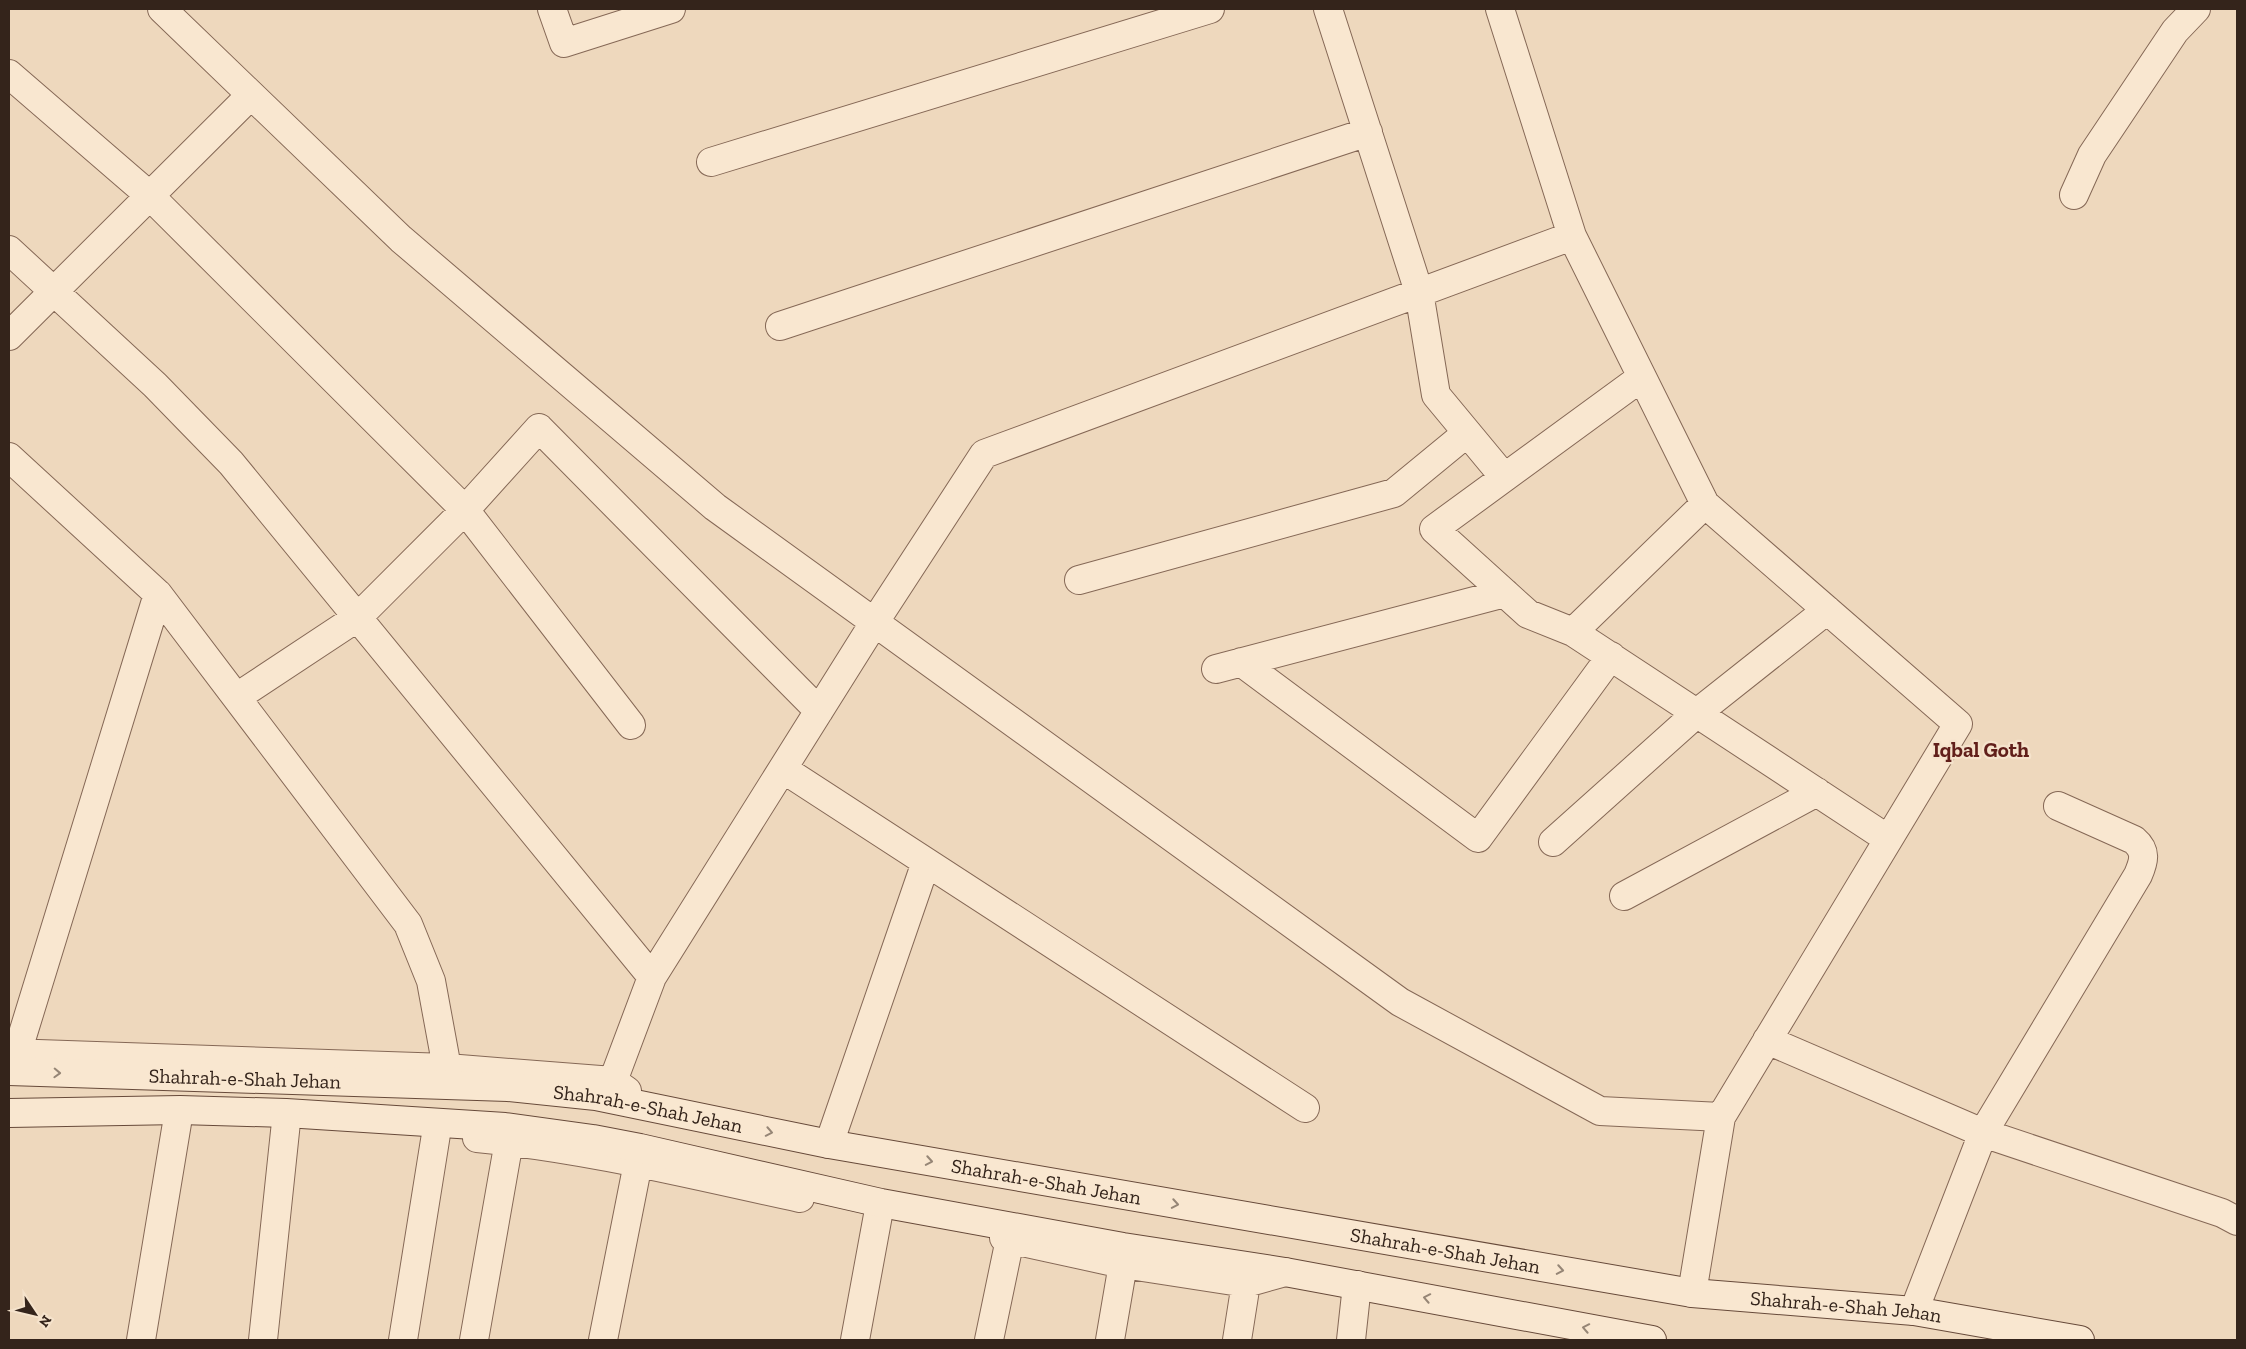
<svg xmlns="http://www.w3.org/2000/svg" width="2246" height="1349" font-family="'Zilla Slab',serif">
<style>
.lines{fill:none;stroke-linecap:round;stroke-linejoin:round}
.street-casing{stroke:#856856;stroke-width:30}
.secondary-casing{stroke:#674a3a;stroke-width:30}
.street{stroke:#f9e7d0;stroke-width:28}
.secondary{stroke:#f9e7d0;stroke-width:28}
.oneway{stroke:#968676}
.labels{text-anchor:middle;stroke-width:4.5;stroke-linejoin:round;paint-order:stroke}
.street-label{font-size:20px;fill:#34241b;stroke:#f5e3cc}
.neighbourhood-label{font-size:21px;font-weight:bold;fill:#611f1a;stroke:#f5e3cc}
</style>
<rect width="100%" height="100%" fill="#eed8bd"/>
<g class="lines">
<defs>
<path id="street" d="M 162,9 L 401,239 L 715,507 L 1400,1002 L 1600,1111 L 1721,1117
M 552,9 L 564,43 L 671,9
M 1328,9 L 1419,292 L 1436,395 L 1504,477
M 1500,9 L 1572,236 L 1705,504 L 1958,724 L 1721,1117 L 1692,1293
M 9,74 L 149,195 L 465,510 L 631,725
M 711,162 L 1210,9
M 2074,195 L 2092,155 L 2175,31 L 2196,9
M 9,250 L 155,385 L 231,463 L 652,977
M 780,326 L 1368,132
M 9,336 L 251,95
M 1642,377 L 1434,529 L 1528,614 L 1573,632 L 1888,839
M 9,457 L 158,594 L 408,924 L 431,981 L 447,1068
M 1079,580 L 1394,493 L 1467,433
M 1573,632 L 1705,504
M 1241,662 L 1478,838 L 1611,656
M 1216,669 L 1505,593
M 237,697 L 358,617 L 465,510 L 539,428 L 819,711
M 783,769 L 1305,1108
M 1553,842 L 1697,713 L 1827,610
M 1624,896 L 1817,792
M 1767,1040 L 1983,1133 L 2222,1213 L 2237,1221
M 9,1053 L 447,1068 L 613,1081 L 627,1091
M 17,1053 L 158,594
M 613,1081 L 652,977 L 874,623 L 984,454 L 1572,236
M 477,1138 C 586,1148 693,1175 800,1198
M 829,1144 L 926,862
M 1004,1238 L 1123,1264 L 1246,1283 L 1285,1272
M 1914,1311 L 1983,1133 L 2138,875 C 2144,861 2147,851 2134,840 L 2058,806
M 141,1340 L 177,1123
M 263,1340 L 286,1122
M 403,1340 L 436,1134
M 474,1340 L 509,1141
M 603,1340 L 638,1163
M 855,1340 L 878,1215
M 989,1340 L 1010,1239
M 1110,1340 L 1123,1264
M 1237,1340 L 1246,1283
M 1351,1340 L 1357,1285"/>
<g id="secondary">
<path id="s1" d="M 9,1071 L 508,1087 L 596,1096 L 829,1144 L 1692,1293 L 1914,1311 L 2080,1340"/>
<path d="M 9,1113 L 180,1110 L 286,1113 L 505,1127 L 593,1139 L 640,1148 L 881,1203 L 1123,1247 L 1285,1272 L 1652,1340"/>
</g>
</defs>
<use href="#street" class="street-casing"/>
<use href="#secondary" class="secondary-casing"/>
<use href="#street" class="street"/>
<use href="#secondary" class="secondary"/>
</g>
<defs><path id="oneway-chevron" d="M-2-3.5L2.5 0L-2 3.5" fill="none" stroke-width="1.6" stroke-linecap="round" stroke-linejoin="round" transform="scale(1.25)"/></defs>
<g class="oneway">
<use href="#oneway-chevron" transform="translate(57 1073) rotate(2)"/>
<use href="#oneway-chevron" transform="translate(769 1132) rotate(11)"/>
<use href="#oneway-chevron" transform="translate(929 1161) rotate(10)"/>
<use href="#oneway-chevron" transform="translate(1175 1204) rotate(10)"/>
<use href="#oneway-chevron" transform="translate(1560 1270) rotate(10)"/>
<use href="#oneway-chevron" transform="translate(1427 1298) rotate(-169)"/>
<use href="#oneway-chevron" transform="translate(1586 1328) rotate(-169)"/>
</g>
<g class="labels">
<g class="street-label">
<text dy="7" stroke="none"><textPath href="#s1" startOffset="236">Shahrah-e-Shah Jehan</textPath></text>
<text dy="7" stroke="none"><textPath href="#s1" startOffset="641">Shahrah-e-Shah Jehan</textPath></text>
<text dy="7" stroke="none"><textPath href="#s1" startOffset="1046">Shahrah-e-Shah Jehan</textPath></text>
<text dy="7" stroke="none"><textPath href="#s1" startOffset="1451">Shahrah-e-Shah Jehan</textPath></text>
<text dy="7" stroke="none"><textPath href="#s1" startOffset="1856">Shahrah-e-Shah Jehan</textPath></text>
</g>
<g class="neighbourhood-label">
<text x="1981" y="757">Iqbal Goth</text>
</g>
</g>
<rect width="2246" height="1349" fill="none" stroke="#34241b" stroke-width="20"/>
<g transform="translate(35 1314) rotate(125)" stroke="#f5e3cc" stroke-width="4" paint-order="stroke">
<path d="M0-4L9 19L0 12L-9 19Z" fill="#34241b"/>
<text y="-8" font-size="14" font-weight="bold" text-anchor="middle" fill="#34241b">N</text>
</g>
</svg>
